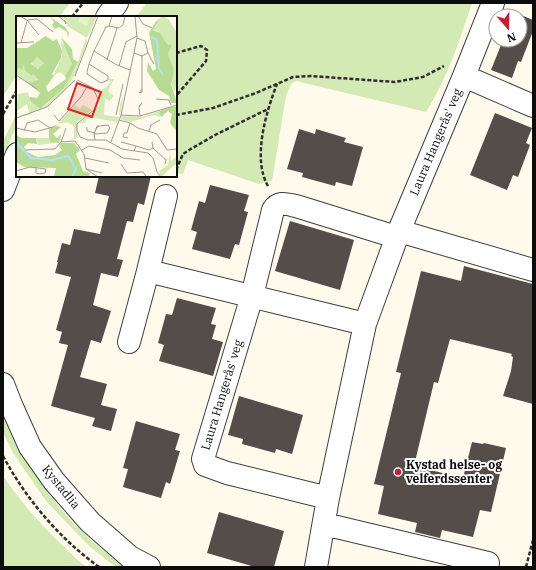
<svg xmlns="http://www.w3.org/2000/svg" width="536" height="570" font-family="'IBM Plex Serif',serif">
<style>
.green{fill:#d4eab5}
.building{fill:#554d49}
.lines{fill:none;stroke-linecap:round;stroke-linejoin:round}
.minor-casing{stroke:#3f3f3f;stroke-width:24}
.path{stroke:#2e2e2e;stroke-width:2.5;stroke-dasharray:4 2;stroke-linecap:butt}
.minor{stroke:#fff;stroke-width:22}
.poi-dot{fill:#bf2233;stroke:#fff;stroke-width:1.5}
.labels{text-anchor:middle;stroke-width:4;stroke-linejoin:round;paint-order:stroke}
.street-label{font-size:12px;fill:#0c0c0c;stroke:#fff}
.poi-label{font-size:12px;font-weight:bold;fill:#0c0c0c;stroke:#fff;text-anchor:start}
.inset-river{fill:none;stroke:#b0e1f7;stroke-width:2}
.inset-road{fill:none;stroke:#9e9b92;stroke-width:1}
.view{fill:#d62828;fill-opacity:0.15;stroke:#d62828;stroke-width:2}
.inset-edge{fill:none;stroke:#0c0c0c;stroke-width:2}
</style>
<rect width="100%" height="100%" fill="#fffaec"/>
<path class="green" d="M 3,3 L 70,3 L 59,17 L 17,17 L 17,75 L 3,96 Z
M 147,3 L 472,3 C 459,42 448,77 426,112 L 296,81 L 291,84 L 286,96 L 272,181 L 259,184 L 188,160 L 183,174 L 176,173 L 176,17 L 136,17 Z
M 17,113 L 17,125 L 3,156 L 3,141 Z
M 3,416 C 30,476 71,532 127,567 L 116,567 L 109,562 L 88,545 L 46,501 L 13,453 L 3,432 Z
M 3,476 C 27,511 54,539 86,567 L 3,567 Z"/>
<path class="building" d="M 514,12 L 533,20 L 533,31 L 521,62 L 518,61 L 512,78 L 491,70 L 503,40 L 520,40 L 520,16 L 512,16 Z
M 495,113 L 532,128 L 526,143 L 530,145 L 518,177 L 513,175 L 507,190 L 470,175 Z
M 299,129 L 315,134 L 316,129 L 346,138 L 344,142 L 363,147 L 352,186 L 336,182 L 335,186 L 302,177 L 303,173 L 287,169 Z
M 99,176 L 151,176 L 144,205 L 138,203 L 133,222 L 127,221 L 117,259 L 123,260 L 118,277 L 101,273 L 93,305 L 111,311 L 101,343 L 91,340 L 80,377 L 107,384 L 101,405 L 117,409 L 111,431 L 92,426 L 95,418 L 51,406 L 68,345 L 59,343 L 62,332 L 56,330 L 71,277 L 55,273 L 58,262 L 57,262 L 62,243 L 70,245 L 74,229 L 100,234 L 109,196 L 95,193 Z
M 210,185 L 249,195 L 244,211 L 248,212 L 239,245 L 235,244 L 230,259 L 192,249 L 197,232 L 191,230 L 199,201 L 205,203 Z
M 290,221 L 354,240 L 340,290 L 275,271 Z
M 464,266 L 533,284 L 533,404 L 503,396 L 511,371 L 513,357 L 511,356 L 512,354 L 450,339 L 438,383 L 434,382 L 414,466 L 463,478 L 472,442 L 483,444 L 484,443 L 506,448 L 491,512 L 480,510 L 473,537 L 442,530 L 440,538 L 415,532 L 417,523 L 378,514 L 384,486 L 374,484 L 401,373 L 396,372 L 421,271 L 461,281 Z
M 177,298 L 216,308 L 211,324 L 216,325 L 212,339 L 223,342 L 213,376 L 159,361 L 164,345 L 158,343 L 166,314 L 172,315 Z
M 239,396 L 303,415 L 292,454 L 276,449 L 275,453 L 242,444 L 243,439 L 228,435 Z
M 136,421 L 180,434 L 175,450 L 180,451 L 174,471 L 170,484 L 166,482 L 161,498 L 123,487 L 128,469 L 123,468 Z
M 219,512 L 284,531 L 274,567 L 255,567 L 207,553 Z"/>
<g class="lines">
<defs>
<path id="minor" d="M 107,17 L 117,3
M 464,76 L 533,106
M 3,190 L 17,154
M 399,231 L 533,270
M 148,271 L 365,324
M 129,342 L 148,271 L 166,196
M 3,384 L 12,407 L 30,447 L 54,481 L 90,522 L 130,557 L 149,567
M 328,498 L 227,473 L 205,465 L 203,459 L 252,296 L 273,210 C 279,201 286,204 296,206 L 396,237
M 324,524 L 488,563
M 316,567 L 328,498 L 365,324 L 399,231 L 464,76 L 493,3"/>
</defs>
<use href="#minor" class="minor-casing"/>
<path class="path" d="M 72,17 L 83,3
M 176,53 L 201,46 L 207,50 L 206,61 L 176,96
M 3,114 L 17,90
M 176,115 L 213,108 L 256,93 L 293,77 L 311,76 L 395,82 L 423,77 L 444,66
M 176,170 L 183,154 L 189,150 L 217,134 L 268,109
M 268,186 C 252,159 266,112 277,84
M 3,456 C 26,499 59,538 99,567
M 526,567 L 533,540"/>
<use href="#minor" class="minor"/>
</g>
<circle class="poi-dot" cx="398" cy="472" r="4"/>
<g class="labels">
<g class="street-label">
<text transform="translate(436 142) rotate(-67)" y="4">Laura Hangerås' veg</text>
<text transform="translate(222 395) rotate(-73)" y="4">Laura Hangerås' veg</text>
<text transform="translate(61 487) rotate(51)" y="4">Kystadlia</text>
</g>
<g class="poi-label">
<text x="406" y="469">Kystad helse- og<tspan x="406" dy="14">velferdssenter</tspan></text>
</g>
</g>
<g transform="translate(16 16)">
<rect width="161" height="161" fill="#fffaec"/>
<path d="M 44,0 L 81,0 L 71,22 L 51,10 L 51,5 ZM 147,0 L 153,4 L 161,17 L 161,68 L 158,76 L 154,65 L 158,55 L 152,38 L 156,29 L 151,28 L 142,15 L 137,14 L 142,6 L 140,5 ZM 70,22 L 71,26 L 59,59 L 48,76 L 29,92 L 22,95 L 18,95 L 14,99 L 0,101 L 13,97 L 11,88 L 0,96 L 2,78 L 12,76 L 14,86 L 17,86 L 24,94 L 48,72 L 62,46 ZM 45,25 L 52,34 L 56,48 L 49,60 L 44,56 L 37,60 L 46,40 ZM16.5 47a5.5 5.5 0 1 1 11 0a5.5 5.5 0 1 1-11 0ZM 8,47 L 11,56 L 16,60 L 17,58 L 22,65 L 12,67 L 0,58 L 1,52 ZM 93,63 L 98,63 L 92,75 L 98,80 L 93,85 L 89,82 L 88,99 L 103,101 L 104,88 L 107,80 L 105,95 L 101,106 L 79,102 L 71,103 L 69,107 L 63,108 L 82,91 L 84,82 L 81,74 L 84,75 L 90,71 L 94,67 ZM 59,89 L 64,93 L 67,89 L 76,94 L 61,106 L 62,122 L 49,125 L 58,122 L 58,110 L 51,106 L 41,108 ZM 144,95 L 144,101 L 138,99 L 114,106 L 104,103 L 106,100 L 126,101 ZM 20,122 L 33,122 L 39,127 L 22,129 ZM 154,136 L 155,145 L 161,140 L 161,147 L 145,161 L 143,155 L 152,149 Z" fill="#d4eab5"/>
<path d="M 34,1 L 49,11 L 53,17 L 52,22 L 51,16 L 43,11 L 39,13 L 36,9 L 38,6 ZM 140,5 L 142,6 L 137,14 L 144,17 L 151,28 L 156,29 L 152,38 L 158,54 L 155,68 L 161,87 L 155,87 L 153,80 L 143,74 L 131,55 L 132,46 L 137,55 L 140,53 L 133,17 ZM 30,20 L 37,25 L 41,23 L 46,35 L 45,42 L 36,58 L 38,60 L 30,71 L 32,76 L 50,63 L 49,60 L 56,48 L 45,21 L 56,33 L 57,43 L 62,46 L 48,72 L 24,93 L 13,84 L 14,81 L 21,82 L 24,77 L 12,67 L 22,64 L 17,58 L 16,60 L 9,55 L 8,47 L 6,54 L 3,51 L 0,55 L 0,32 L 11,32 ZM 21,41 L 28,47 L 22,53 L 15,48 ZM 155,91 L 161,91 L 161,116 L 154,107 L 156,98 L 152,95 L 145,101 L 143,97 L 144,95 ZM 39,109 L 45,111 L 37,118 L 41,122 L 45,118 L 43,127 L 35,126 L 33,122 L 33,113 ZM 0,119 L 6,122 L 20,122 L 21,128 L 12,127 L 8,131 L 11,136 L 22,141 L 39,139 L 46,134 L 43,130 L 45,127 L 58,127 L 64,134 L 60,138 L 67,155 L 74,157 L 73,161 L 33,161 L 38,160 L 40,152 L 8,151 L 0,146 Z" fill="#b8db94" fill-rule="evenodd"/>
<path d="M 64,0 L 74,0 L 71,10 L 62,6 Z" fill="#e5f1c7"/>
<path class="inset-river" d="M 135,21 L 141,24 L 143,52 L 147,59M 0,126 L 15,142 L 36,144 L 52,140 L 60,153 L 56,161"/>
<path class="inset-road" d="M 4,0 L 11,4 L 23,19M 42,0 L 50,6 L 50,8 L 48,4M 96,0 L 93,10 L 103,12 L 107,9 L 109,0M 122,0 L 127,8 L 136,12M 11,4 L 21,3 L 37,16M 121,22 L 129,25 L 132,37 L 126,40M 0,27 L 18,26M 5,27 L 11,5M 78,35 L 90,11 L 93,10M 118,37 L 126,40 L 126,76 L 123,77 L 126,73M 132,37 L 138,48M 91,44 L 101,12M 73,48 L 92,60 L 92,64 L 85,67 L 71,58 L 71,56 L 73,48 L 78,35 L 99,48 L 114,54M 103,50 L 110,26 L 121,20M 0,59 L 21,73M 59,60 L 82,0M 61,64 L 77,72 L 82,83 L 79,93 L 61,108 L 61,114 L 64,121 L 72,124 L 90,124 L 106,133 L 132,137 L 137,142 L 141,156 L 145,161M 140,83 L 153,84 L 155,89M 123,90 L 126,87 L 123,91 L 124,100M 38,99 L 43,105 L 65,81 L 72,69M 100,99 L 107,68M 105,99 L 124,100 L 161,89M 0,102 L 31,91 L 59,64M 103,104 L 114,107 L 111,117 L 108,117 L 107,121 L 112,122M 114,107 L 122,112 L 141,118 L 151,134 L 161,133M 71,111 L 71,115 L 79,117M 0,112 L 19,116 L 37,111M 8,115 L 11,107 L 22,104 L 34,112M 133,115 L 135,109 L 144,104M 78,118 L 80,113 L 81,110 L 83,110 L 80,113M 79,124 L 78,118 L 91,117 L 94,112 L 92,109 L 83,110M 59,125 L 68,138 L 70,153 L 82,161M 45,126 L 59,125M 95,126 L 105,99 L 121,22 L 119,0M 105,126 L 120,130M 136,126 L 137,132 L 150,144 L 149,148M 9,134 L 39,133 L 45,126 L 50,112M 66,134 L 73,130 L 94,134 L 107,142 L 124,144M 118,135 L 120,130 L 133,134 L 137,132M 69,142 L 93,147M 105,148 L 111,157 L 127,156 L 130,160M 20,152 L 20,157 L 23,158 L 29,157M 70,153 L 86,157M 0,155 L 14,151 L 30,153 L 29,157"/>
<path class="view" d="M 61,67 L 85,76 L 76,101 L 52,93 Z"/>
<rect width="161" height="161" class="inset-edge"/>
</g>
<rect width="536" height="570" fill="none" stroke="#0c0c0c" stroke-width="8"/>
<g transform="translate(508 28) rotate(160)"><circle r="19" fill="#ffffff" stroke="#9e9e9e"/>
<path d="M0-3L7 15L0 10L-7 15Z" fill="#bf2233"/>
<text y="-6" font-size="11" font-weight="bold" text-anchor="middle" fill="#0c0c0c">N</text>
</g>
</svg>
